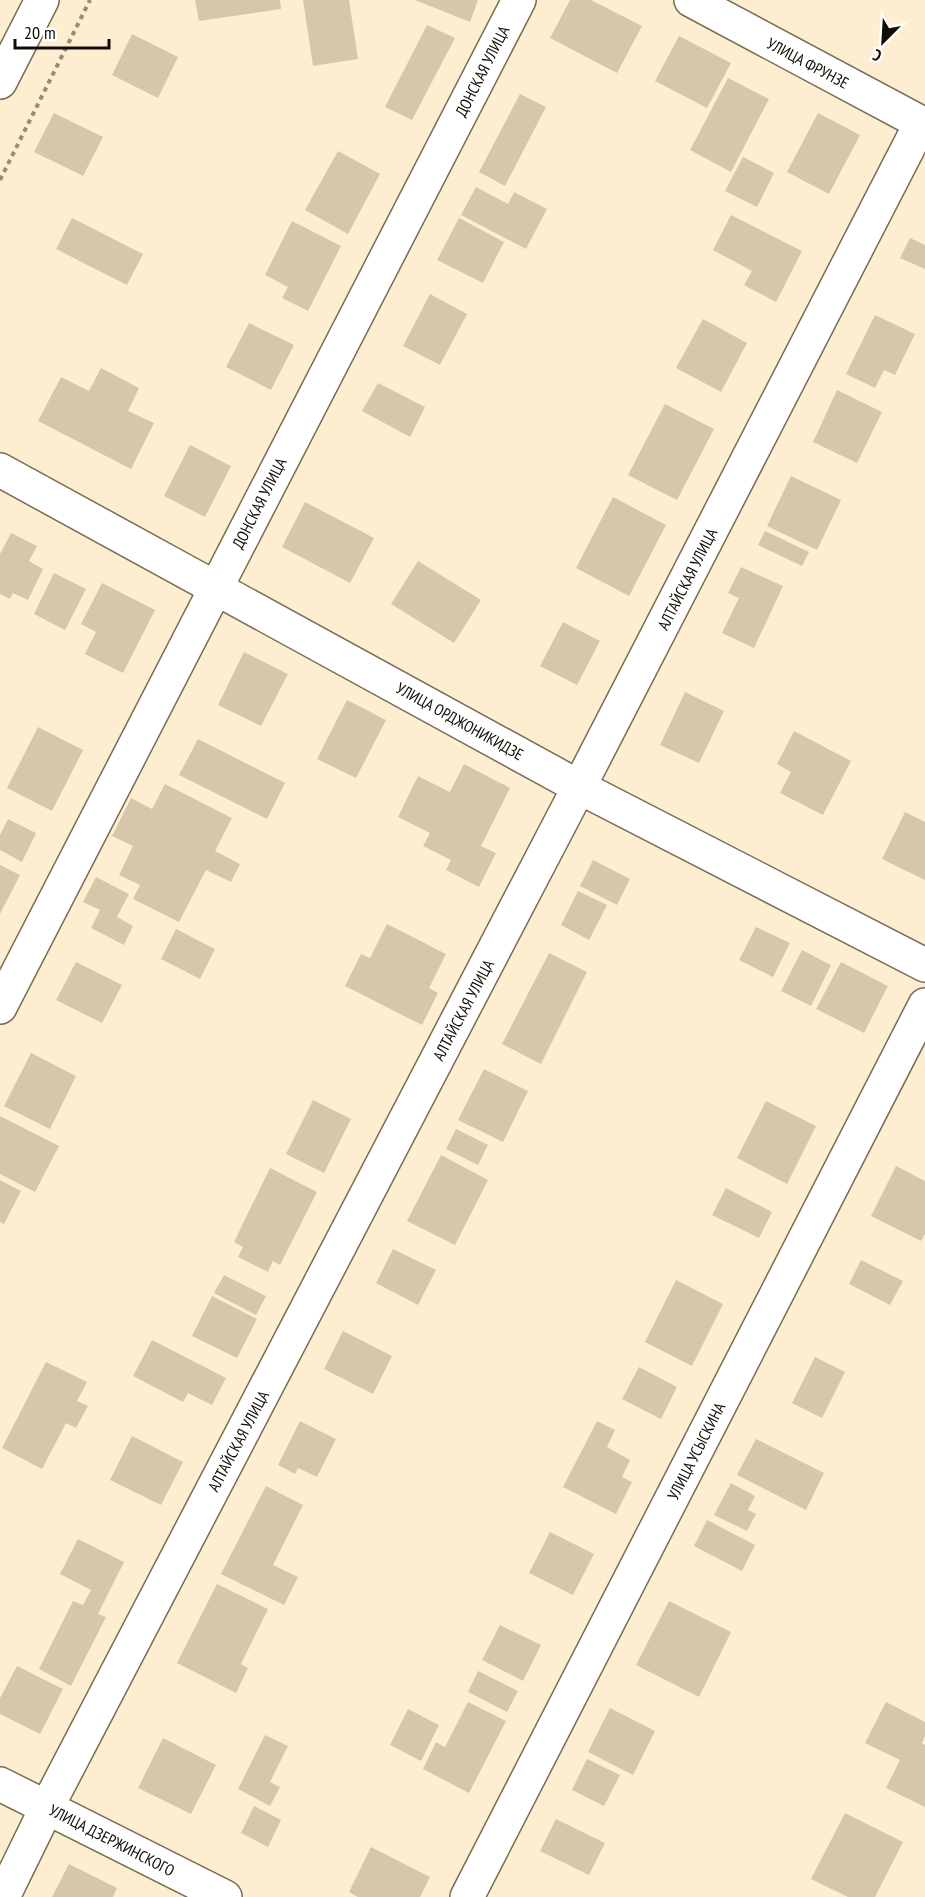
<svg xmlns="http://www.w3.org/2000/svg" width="925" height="1897" font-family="'PT Sans Narrow',sans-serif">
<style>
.building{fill:#d6c7ab}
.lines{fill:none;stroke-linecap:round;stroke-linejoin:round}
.minor-casing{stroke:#796c52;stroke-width:36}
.path{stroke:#978c78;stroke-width:4;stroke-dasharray:4.5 4.5;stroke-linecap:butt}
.minor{stroke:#fff;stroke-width:33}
.labels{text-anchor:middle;stroke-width:4.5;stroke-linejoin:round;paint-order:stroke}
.street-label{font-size:16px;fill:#110c04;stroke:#fff}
</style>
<rect width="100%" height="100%" fill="#fdeed1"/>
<path class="building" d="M 195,0 L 280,0 L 281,9 L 199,21 Z
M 303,0 L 349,0 L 358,59 L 313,66 Z
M 415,0 L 478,0 L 470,22 Z
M 570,0 L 591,0 L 642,26 L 617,73 L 550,38 Z
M 427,25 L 455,38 L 412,120 L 385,107 Z
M 132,34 L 178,57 L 158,98 L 112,75 Z
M 679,36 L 731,63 L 707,108 L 655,81 Z
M 728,78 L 769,99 L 731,172 L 690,150 Z
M 520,94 L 546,107 L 505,186 L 479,172 Z
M 54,113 L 103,137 L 83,176 L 34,152 Z
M 818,113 L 860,135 L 829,194 L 787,172 Z
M 338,151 L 380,174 L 348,234 L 305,210 Z
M 743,157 L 774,173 L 757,207 L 725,191 Z
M 476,187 L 508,204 L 514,192 L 547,209 L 526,249 L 461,215 Z
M 731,215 L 802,251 L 776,302 L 744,285 L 752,271 L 713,250 Z
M 72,218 L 143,254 L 127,285 L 56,249 Z
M 459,218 L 504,242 L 483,283 L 437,260 Z
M 292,221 L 341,246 L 308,311 L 282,298 L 288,287 L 265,275 Z
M 910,238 L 925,245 L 925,269 L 900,258 Z
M 430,294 L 467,314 L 440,365 L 403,346 Z
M 875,315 L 915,334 L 895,375 L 884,370 L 875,388 L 846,374 Z
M 703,319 L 747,343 L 721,392 L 676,368 Z
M 249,323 L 294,345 L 271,390 L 226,367 Z
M 101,368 L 139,388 L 128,411 L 154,423 L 131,469 L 38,421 L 61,377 L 89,391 Z
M 378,383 L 425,407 L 410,437 L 362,411 Z
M 837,390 L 882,412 L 857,463 L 813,442 Z
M 665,404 L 714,429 L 677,500 L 628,475 Z
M 190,445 L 231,466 L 205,517 L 164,496 Z
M 791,476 L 841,500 L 817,550 L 767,526 Z
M 613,497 L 666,525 L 629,596 L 576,568 Z
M 305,502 L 374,538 L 350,583 L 282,547 Z
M 765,531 L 809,552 L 802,566 L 758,545 Z
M 11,533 L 37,546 L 29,561 L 43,569 L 28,600 L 13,593 L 10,599 L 0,594 L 0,554 Z
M 418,561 L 481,600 L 454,643 L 391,604 Z
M 741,567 L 783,586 L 754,648 L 722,633 L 739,598 L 728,593 Z
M 54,573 L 86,589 L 65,630 L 34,614 Z
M 102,583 L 155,610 L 123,673 L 85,654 L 96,632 L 81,624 Z
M 563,622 L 600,641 L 577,685 L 540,666 Z
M 244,652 L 288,674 L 261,726 L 218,705 Z
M 685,692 L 724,711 L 699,763 L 660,745 Z
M 347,700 L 386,720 L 356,778 L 317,759 Z
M 38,727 L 83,750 L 52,811 L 7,788 Z
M 794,731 L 851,761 L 823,815 L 780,793 L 791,772 L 777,764 Z
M 198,739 L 285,783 L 267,819 L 179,775 Z
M 464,764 L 510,788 L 481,846 L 496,853 L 479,887 L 446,870 L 451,860 L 423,846 L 430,833 L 398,817 L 418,776 L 450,792 Z
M 165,784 L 232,818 L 215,851 L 240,864 L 231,882 L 206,870 L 179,922 L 133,899 L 140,885 L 119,875 L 133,846 L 112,836 L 131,798 L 152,809 Z
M 905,812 L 925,822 L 925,880 L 882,859 Z
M 8,819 L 36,833 L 22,862 L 0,850 L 0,835 Z
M 593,860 L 630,879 L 617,905 L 580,886 Z
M 0,865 L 20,875 L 0,914 Z
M 96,877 L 129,894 L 117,917 L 133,926 L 124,945 L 91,928 L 100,910 L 83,902 Z
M 578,891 L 607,905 L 589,940 L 561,925 Z
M 387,924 L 446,954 L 429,988 L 438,993 L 422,1025 L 345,986 L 361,954 L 370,958 Z
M 756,927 L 790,943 L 773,977 L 739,960 Z
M 176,929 L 215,949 L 200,979 L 161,959 Z
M 802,950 L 831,965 L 811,1006 L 781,991 Z
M 549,953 L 587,972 L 541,1064 L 502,1044 Z
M 76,962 L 122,985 L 102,1023 L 56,1000 Z
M 841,962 L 888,986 L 864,1033 L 816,1009 Z
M 31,1053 L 76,1076 L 50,1129 L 4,1106 Z
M 484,1069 L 528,1091 L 503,1142 L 458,1120 Z
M 313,1100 L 351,1119 L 324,1173 L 286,1154 Z
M 766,1101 L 816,1126 L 787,1184 L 737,1158 Z
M 0,1116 L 59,1146 L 35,1192 L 0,1174 Z
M 456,1129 L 488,1145 L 478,1165 L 446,1149 Z
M 441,1155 L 488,1180 L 455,1245 L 407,1221 Z
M 896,1166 L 925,1181 L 925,1234 L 921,1241 L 871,1216 Z
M 270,1168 L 317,1192 L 280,1265 L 273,1261 L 268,1272 L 238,1257 L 243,1247 L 234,1242 Z
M 0,1180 L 21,1191 L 4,1224 L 0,1222 Z
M 726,1188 L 772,1212 L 759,1238 L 712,1215 Z
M 393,1249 L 436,1270 L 418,1305 L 376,1283 Z
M 861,1260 L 903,1281 L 890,1305 L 849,1284 Z
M 224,1275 L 266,1296 L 256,1315 L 214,1293 Z
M 676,1280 L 723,1304 L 692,1366 L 645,1342 Z
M 212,1296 L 257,1319 L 237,1358 L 192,1336 Z
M 343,1331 L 392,1356 L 373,1394 L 324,1369 Z
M 152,1340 L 226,1378 L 212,1405 L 188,1393 L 183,1402 L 133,1376 Z
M 815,1357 L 845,1372 L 822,1418 L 792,1403 Z
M 46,1362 L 87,1382 L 77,1401 L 88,1406 L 76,1428 L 66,1423 L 42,1469 L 2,1448 Z
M 639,1367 L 677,1387 L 661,1419 L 622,1399 Z
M 300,1421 L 336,1439 L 317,1477 L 298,1468 L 295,1474 L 278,1465 Z
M 597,1421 L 615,1430 L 607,1447 L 630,1460 L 622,1477 L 632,1482 L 616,1514 L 563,1487 Z
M 132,1436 L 183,1462 L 161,1505 L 110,1480 Z
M 756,1439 L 824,1473 L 806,1510 L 737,1475 Z
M 731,1483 L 755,1496 L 748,1510 L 756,1514 L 747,1531 L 714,1515 Z
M 266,1486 L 303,1505 L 273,1565 L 298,1577 L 284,1605 L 221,1574 Z
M 707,1520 L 755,1545 L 742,1571 L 694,1546 Z
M 550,1532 L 594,1554 L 573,1595 L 529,1573 Z
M 78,1539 L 124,1562 L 98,1614 L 106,1617 L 71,1686 L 39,1669 L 73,1601 L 83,1605 L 91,1590 L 60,1574 Z
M 217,1584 L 268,1609 L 241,1664 L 248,1668 L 236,1693 L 177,1663 Z
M 669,1601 L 731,1632 L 699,1697 L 636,1665 Z
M 500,1625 L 541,1645 L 523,1681 L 482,1660 Z
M 17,1666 L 63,1689 L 40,1734 L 0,1714 L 0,1698 Z
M 478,1671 L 518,1691 L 507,1712 L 468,1692 Z
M 468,1702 L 506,1721 L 469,1793 L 423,1769 L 436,1742 L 445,1747 Z
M 886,1702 L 925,1722 L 925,1736 L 922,1743 L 925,1745 L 925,1807 L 886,1788 L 900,1760 L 865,1743 Z
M 610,1708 L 655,1731 L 633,1775 L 588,1752 Z
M 408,1709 L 439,1725 L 421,1761 L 390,1745 Z
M 265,1735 L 288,1746 L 270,1782 L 280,1787 L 270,1806 L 238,1789 Z
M 163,1738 L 216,1765 L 191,1814 L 138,1788 Z
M 587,1759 L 620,1775 L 604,1806 L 572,1790 Z
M 254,1806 L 281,1820 L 268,1847 L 241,1833 Z
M 845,1813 L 903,1842 L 875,1897 L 848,1897 L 811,1879 Z
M 556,1819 L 605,1843 L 589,1875 L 540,1851 Z
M 371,1847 L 430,1877 L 420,1897 L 358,1897 L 349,1892 Z
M 69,1864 L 117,1888 L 113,1897 L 52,1897 Z"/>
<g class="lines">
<defs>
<path id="minor" d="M 691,0 L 925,125
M 0,82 L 42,0
M 0,470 L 579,787 L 925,965
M 0,1007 L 519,0
M 0,1784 L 225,1897
M 3,1897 L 47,1807 L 579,787 L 921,123
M 467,1897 L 925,1005"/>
</defs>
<use href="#minor" class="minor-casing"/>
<path class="path" d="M 0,180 L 90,0"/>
<use href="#minor" class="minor"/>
</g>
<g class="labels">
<g class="street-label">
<text transform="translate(808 63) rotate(28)" y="6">УЛИЦА ФРУНЗЕ</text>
<text transform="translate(482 71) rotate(-63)" y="6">ДОНСКАЯ УЛИЦА</text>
<text transform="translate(259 503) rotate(-63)" y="6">ДОНСКАЯ УЛИЦА</text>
<text transform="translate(687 579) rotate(-63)" y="6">АЛТАЙСКАЯ УЛИЦА</text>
<text transform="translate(460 721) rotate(29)" y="6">УЛИЦА ОРДЖОНИКИДЗЕ</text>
<text transform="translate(463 1010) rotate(-62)" y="6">АЛТАЙСКАЯ УЛИЦА</text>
<text transform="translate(238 1441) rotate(-62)" y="6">АЛТАЙСКАЯ УЛИЦА</text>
<text transform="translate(696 1451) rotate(-63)" y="6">УЛИЦА УСЫСКИНА</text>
<text transform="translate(112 1840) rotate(27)" y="6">УЛИЦА ДЗЕРЖИНСКОГО</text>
</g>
</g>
<g transform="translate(883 42) rotate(204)" stroke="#ffffff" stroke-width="4.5" paint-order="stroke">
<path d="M0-4.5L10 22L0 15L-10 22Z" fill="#110c04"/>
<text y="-9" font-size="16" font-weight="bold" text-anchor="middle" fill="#110c04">С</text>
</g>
<path d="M15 39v9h94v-9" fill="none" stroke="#110c04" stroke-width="3"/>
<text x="24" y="39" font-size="18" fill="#110c04" stroke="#ffffff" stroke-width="4.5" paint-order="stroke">20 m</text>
</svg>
